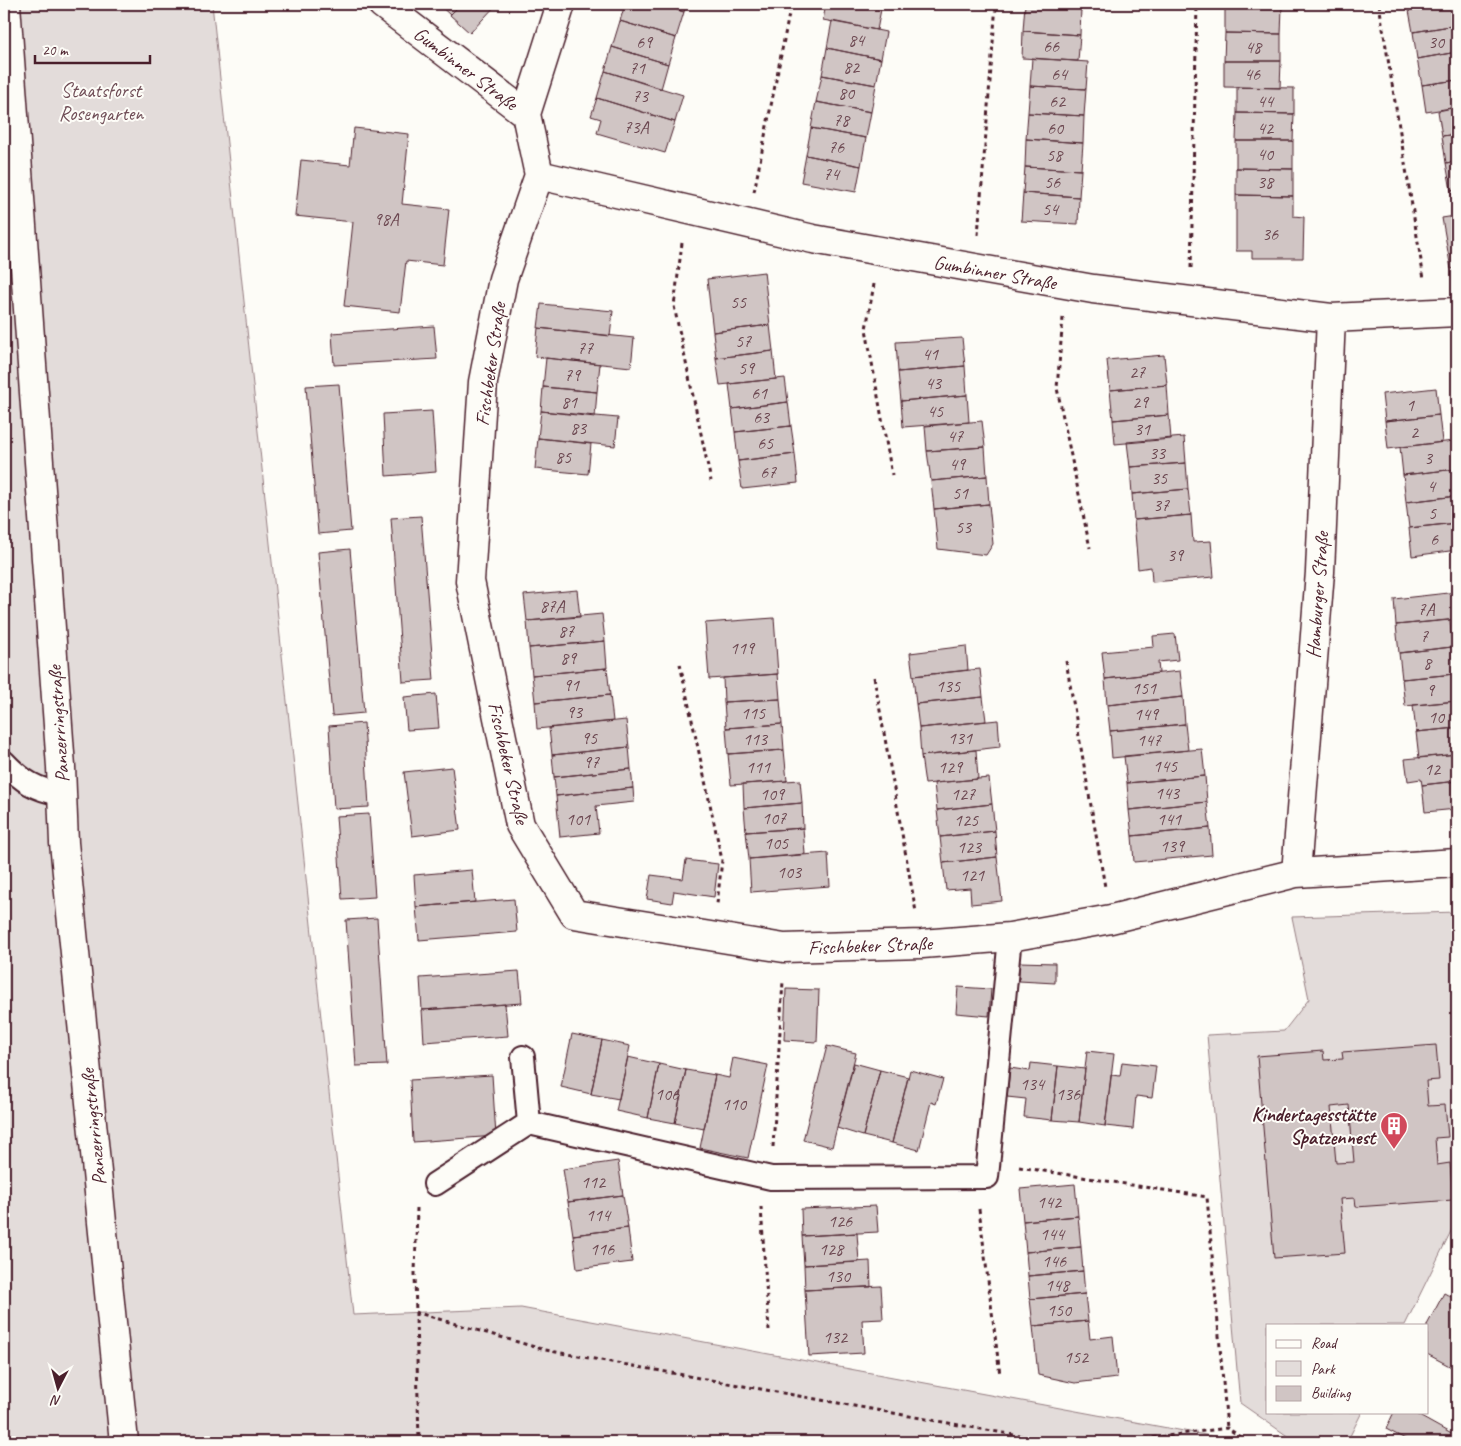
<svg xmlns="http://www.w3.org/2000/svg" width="1461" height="1446" font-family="Caveat,sans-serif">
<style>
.green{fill:#e3dcda;stroke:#967e82}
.building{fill:#d0c5c4;stroke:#4a1f2b;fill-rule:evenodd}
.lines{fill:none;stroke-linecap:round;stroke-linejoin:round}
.service-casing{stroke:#4a1f2b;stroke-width:26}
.minor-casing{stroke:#4a1f2b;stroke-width:31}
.path{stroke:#4a1f2b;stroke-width:3;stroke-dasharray:4 4;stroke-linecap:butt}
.service{stroke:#fdfcf7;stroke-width:22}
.minor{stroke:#fdfcf7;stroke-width:28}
.labels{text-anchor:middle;stroke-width:4;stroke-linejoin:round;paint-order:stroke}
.number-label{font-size:18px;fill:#6c4851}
.street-label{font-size:20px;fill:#4a1f2b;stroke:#fdfcf7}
.park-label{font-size:20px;fill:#704e57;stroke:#fdfcf7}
.poi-label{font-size:20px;font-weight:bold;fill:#4a1f2b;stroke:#fdfcf7;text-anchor:end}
</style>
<rect width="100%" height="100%" fill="#fdfcf7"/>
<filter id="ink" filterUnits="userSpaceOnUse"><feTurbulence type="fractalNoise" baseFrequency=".02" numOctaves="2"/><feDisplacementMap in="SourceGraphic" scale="10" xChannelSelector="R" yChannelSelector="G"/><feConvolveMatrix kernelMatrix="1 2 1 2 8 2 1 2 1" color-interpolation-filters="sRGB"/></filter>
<g filter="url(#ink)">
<path class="green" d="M 4,4 L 212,4 L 353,1315 L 521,1308 L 1243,1442 L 4,1442 Z
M 1457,912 L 1457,1219 L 1405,1325 L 1267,1325 L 1267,1412 L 1362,1412 L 1347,1442 L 1296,1442 L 1240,1403 L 1207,1035 L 1284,1031 L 1309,999 L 1292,917 Z"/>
<path class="building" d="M 438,4 L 461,4 L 450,15 Z
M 461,4 L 497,4 L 470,33 L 450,15 Z
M 625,4 L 659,4 L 684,12 L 676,38 L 620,21 Z
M 659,4 L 687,4 L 684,12 Z
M 826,4 L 882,4 L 877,30 L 823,20 Z
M 1025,4 L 1081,8 L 1080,35 L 1023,31 Z
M 1025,4 L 1081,4 L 1081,8 Z
M 1225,4 L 1282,4 L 1282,7 L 1225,6 Z
M 1416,4 L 1457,4 L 1457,25 L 1413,32 L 1408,5 Z
M 1225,6 L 1282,7 L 1281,34 L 1225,33 Z
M 620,21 L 676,38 L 668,64 L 612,47 Z
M 832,21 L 886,32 L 881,59 L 827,48 Z
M 1457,25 L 1457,52 L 1417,59 L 1413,32 Z
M 1023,31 L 1080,35 L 1078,61 L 1022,58 Z
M 1225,33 L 1281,34 L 1281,61 L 1224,61 Z
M 612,47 L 668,64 L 661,89 L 605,71 Z
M 827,48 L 881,59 L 876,85 L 822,75 Z
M 1457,52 L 1457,80 L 1422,85 L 1417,59 Z
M 1032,58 L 1088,62 L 1086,89 L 1030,86 Z
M 1224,61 L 1281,61 L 1280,88 L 1224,87 Z
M 605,71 L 683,95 L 675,122 L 597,98 Z
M 822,75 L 876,85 L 871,112 L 816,102 Z
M 1457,80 L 1457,107 L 1426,112 L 1422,85 Z
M 1030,86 L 1086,89 L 1084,116 L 1028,113 Z
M 1237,87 L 1294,88 L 1294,114 L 1237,113 Z
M 597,98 L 675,122 L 665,153 L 597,133 L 601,119 L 591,116 Z
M 816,102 L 871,112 L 866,138 L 811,128 Z
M 1457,107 L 1457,134 L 1442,136 L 1438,111 Z
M 1028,113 L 1084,116 L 1083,143 L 1026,139 Z
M 1237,113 L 1294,114 L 1293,141 L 1236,141 Z
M 354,128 L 409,134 L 402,204 L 449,209 L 443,265 L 406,261 L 400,312 L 344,306 L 353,222 L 295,216 L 301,160 L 350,165 Z
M 811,128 L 866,138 L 861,166 L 806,155 Z
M 1457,134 L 1457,161 L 1446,163 L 1442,136 Z
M 1026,139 L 1083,143 L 1081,170 L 1025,167 Z
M 1236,141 L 1293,141 L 1293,169 L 1236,168 Z
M 806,155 L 861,166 L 856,192 L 801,182 Z
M 1457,161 L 1457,189 L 1451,190 L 1446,163 Z
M 1025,167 L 1081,170 L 1079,197 L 1023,193 Z
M 1236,168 L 1293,169 L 1293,196 L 1236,195 Z
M 1457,189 L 1457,216 L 1455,216 L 1451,190 Z
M 1023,193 L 1079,197 L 1078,224 L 1021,221 Z
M 1236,195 L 1293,196 L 1293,216 L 1304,217 L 1303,258 L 1252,258 L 1252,251 L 1236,251 Z
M 1455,216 L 1457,216 L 1457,268 L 1451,269 L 1442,218 Z
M 764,272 L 770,325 L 713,332 L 707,279 Z
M 541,304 L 613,311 L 610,336 L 538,328 Z
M 770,325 L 773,351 L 716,358 L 713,332 Z
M 434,326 L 437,359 L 334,365 L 332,333 Z
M 538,328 L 634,338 L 631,367 L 535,357 Z
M 962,338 L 965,366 L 898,372 L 896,342 Z
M 773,351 L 776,379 L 720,385 L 716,358 Z
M 1164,355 L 1167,385 L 1110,390 L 1107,360 Z
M 546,358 L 600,364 L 597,392 L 543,387 Z
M 965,366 L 967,395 L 901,401 L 898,372 Z
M 785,378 L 788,402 L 732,409 L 729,384 Z
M 339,384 L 351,531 L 318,534 L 306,386 Z
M 1167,385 L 1169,415 L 1113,420 L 1110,390 Z
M 543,387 L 597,392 L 595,417 L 541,411 Z
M 1436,388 L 1439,415 L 1385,421 L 1382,394 Z
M 967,395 L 969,422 L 903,427 L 901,401 Z
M 788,402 L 791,426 L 735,432 L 732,409 Z
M 432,411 L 436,472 L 386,476 L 383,414 Z
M 541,411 L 618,418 L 615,446 L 538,438 Z
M 1169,415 L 1171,439 L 1115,444 L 1113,420 Z
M 1439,415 L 1442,442 L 1388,449 L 1385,421 Z
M 982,421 L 985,447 L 927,451 L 925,426 Z
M 791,426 L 795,454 L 738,461 L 735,432 Z
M 1184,437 L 1186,463 L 1130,467 L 1127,442 Z
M 538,438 L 591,444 L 588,474 L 535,469 Z
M 1454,441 L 1457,469 L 1403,475 L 1400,447 Z
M 985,447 L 987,476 L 931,481 L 927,451 Z
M 795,454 L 798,483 L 742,489 L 738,461 Z
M 1186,463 L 1188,489 L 1132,494 L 1130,467 Z
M 1457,469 L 1457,496 L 1406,502 L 1403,475 Z
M 987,476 L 989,504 L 934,509 L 931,481 Z
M 1188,489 L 1191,515 L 1134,520 L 1132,494 Z
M 1457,496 L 1457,523 L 1409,528 L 1406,502 Z
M 989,504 L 993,544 L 986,555 L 938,549 L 934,509 Z
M 1191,515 L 1193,542 L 1211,541 L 1214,577 L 1152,582 L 1151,567 L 1138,569 L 1134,520 Z
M 421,516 L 434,680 L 403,682 L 391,518 Z
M 1457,523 L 1457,550 L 1412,556 L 1409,528 Z
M 350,549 L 364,713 L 332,716 L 318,552 Z
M 577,590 L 580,617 L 527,621 L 524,595 Z
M 1457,592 L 1457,619 L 1396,625 L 1394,599 Z
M 602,614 L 605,641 L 529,648 L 527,621 Z
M 774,618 L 778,674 L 709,679 L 705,623 Z
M 1450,620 L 1452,647 L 1399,653 L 1396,625 Z
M 1175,634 L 1178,660 L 1158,662 L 1159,673 L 1105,679 L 1102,652 L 1154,647 L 1153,636 Z
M 605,641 L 607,668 L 532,675 L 529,648 Z
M 966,646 L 968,670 L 913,676 L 910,653 Z
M 1452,647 L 1455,674 L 1402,679 L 1399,653 Z
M 607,668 L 610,695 L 535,702 L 532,675 Z
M 980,669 L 983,697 L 916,704 L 913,676 Z
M 1180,671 L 1183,697 L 1107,705 L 1105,679 Z
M 778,674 L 780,699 L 724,702 L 723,678 Z
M 1455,674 L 1457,674 L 1457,701 L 1405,706 L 1402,679 Z
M 436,694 L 439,728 L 407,730 L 404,697 Z
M 610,695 L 613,721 L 537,729 L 535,702 Z
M 983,697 L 986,721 L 919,728 L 916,704 Z
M 1183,697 L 1185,724 L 1110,731 L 1107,705 Z
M 780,699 L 782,724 L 726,728 L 724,702 Z
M 1457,701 L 1457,728 L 1416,732 L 1413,705 Z
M 626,720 L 629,747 L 552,755 L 549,728 Z
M 998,720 L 1000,747 L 921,756 L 919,728 Z
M 364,723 L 369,807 L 334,809 L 329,726 Z
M 782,724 L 784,750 L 728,754 L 726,728 Z
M 1185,724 L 1188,750 L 1112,758 L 1110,731 Z
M 1457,728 L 1457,754 L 1419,758 L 1416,732 Z
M 629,747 L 631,769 L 554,777 L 552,755 Z
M 1202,749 L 1205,776 L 1127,783 L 1124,756 Z
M 784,750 L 787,781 L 731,785 L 728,754 Z
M 976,750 L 978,779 L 925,784 L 921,756 Z
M 1457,754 L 1457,781 L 1422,785 L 1421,779 L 1408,781 L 1405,759 Z
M 452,767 L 460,830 L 412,836 L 404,772 Z
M 631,769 L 633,788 L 556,796 L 554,777 Z
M 1205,776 L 1207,802 L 1129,810 L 1127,783 Z
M 989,778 L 992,804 L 937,810 L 934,783 Z
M 800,780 L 802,803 L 744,808 L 743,784 Z
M 1457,781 L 1457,809 L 1425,812 L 1422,785 Z
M 633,788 L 634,802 L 596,806 L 599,833 L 560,837 L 556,796 Z
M 1207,802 L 1210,828 L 1132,836 L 1129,810 Z
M 802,803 L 803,828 L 746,832 L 744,808 Z
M 992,804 L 995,831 L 940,837 L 937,810 Z
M 369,814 L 375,897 L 342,899 L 336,816 Z
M 803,828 L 805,854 L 749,859 L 746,832 Z
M 1210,828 L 1212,855 L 1134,862 L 1132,836 Z
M 995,831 L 997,857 L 943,863 L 940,837 Z
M 828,853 L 830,886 L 751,892 L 749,859 Z
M 997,857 L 1002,901 L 971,904 L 970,888 L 946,890 L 943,863 Z
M 686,860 L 718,864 L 714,897 L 674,891 L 672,903 L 647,899 L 651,875 L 683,879 Z
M 472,870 L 475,902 L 416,907 L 414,875 Z
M 514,899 L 517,932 L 419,940 L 416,907 Z
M 377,918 L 387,1065 L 356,1066 L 346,920 Z
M 1019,962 L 1055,963 L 1055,983 L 1019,981 Z
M 519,971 L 522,1003 L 422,1010 L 420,978 Z
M 958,987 L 991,989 L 989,1016 L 956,1013 Z
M 786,989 L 819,990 L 817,1042 L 784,1040 Z
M 505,1004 L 508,1036 L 424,1042 L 422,1010 Z
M 572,1034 L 602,1040 L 591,1094 L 561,1087 Z
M 602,1040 L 630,1046 L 619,1099 L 591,1094 Z
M 1436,1045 L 1439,1080 L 1426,1081 L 1428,1106 L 1445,1105 L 1448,1137 L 1435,1138 L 1437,1165 L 1450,1163 L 1453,1200 L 1356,1207 L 1355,1198 L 1340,1199 L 1345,1253 L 1274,1258 L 1257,1056 L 1323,1051 L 1324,1060 L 1343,1059 L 1342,1052 ZM 1349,1105 L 1354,1162 L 1336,1163 L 1331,1107 Z
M 827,1046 L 856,1053 L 832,1147 L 803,1140 Z
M 1087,1051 L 1114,1054 L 1105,1126 L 1079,1122 Z
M 628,1057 L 659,1064 L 648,1118 L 616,1111 Z
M 733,1058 L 768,1065 L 748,1158 L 700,1148 L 715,1075 L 729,1078 Z
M 1122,1062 L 1156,1066 L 1152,1098 L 1136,1096 L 1133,1129 L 1105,1126 L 1111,1075 L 1120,1076 Z
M 854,1063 L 880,1070 L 863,1136 L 837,1128 Z
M 1031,1063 L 1058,1066 L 1052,1120 L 1024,1117 L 1026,1099 L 1007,1097 L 1010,1068 L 1030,1071 Z
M 659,1064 L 686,1070 L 675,1123 L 648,1118 Z
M 1058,1066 L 1085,1069 L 1079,1122 L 1052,1120 Z
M 686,1070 L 715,1075 L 704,1129 L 675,1123 Z
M 880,1070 L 908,1077 L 892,1143 L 863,1136 Z
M 910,1070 L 943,1079 L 936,1104 L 931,1102 L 919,1150 L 892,1143 Z
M 492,1075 L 496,1136 L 413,1142 L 410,1080 Z
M 618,1161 L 623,1195 L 568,1202 L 563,1169 Z
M 1075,1184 L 1078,1216 L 1023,1221 L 1020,1189 Z
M 623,1195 L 628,1228 L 573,1235 L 568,1202 Z
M 876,1206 L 878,1232 L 802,1236 L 801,1209 Z
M 1078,1216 L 1081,1247 L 1026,1252 L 1023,1221 Z
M 628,1228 L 632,1262 L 577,1269 L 573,1235 Z
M 857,1233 L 859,1262 L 804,1265 L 802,1236 Z
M 1081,1247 L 1083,1271 L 1028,1276 L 1026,1252 Z
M 870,1261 L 871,1287 L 805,1290 L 804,1265 Z
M 1083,1271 L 1085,1294 L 1030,1299 L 1028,1276 Z
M 881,1286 L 883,1319 L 862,1320 L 864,1353 L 809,1356 L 805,1290 Z
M 1444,1293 L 1457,1300 L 1457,1370 L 1427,1354 L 1427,1325 Z
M 1085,1294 L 1088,1321 L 1033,1326 L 1030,1299 Z
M 1088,1321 L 1090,1339 L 1113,1336 L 1117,1378 L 1075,1383 L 1038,1375 L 1033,1326 Z
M 1394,1412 L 1412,1412 L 1457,1437 L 1457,1442 L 1411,1442 L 1386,1429 Z"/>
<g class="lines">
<defs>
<path id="service" d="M 4,762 C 22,781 36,790 62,794
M 523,1057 L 529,1123 L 771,1178 L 987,1177 L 1010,937
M 435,1184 L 529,1123"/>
<path id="minor" d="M 6,4 L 61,767 L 64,843 L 124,1442
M 382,4 L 526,114
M 561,4 L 526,114 L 539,175 L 503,279 L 483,382 L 470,581 L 520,825 L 574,914 L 784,948 L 922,944 L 1010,937 L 1111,919 L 1296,873 L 1457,863
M 539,175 L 813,239 L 1093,289 L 1331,318 L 1457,312
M 1296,873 L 1320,572 L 1331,318"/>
</defs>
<use href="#service" class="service-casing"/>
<use href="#minor" class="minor-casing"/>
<path class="path" d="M 1379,4 L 1424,279
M 754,192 L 791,4
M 978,235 L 996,4
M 682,243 L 674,306 L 711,481
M 1191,268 L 1197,4
M 874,284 L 866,329 L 892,475
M 1063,318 L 1057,388 L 1090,548
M 1066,661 L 1105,887
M 680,664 L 722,860 L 717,904
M 874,677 L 916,912
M 773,1147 L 783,981
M 1019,1167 L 1207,1197 L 1227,1428
M 761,1207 L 769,1330
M 417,1208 L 415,1273 L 419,1442
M 979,1209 L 1000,1375
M 415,1312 L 545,1350 L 1053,1442
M 1121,1442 L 1227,1428 L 1249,1442"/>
<use href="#service" class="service"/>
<use href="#minor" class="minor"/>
</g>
</g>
<defs>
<symbol id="building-pin" viewBox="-11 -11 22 30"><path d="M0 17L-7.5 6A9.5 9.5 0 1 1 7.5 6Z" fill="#d1495b" stroke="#fdfcf7"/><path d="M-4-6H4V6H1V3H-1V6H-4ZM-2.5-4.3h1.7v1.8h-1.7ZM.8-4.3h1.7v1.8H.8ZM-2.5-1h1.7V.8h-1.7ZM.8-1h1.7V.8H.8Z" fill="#fff"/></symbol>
</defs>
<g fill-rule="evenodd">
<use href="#building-pin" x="1378" y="1110" width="32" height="43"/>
</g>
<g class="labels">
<g class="number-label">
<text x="856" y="46">84</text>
<text x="644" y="48">69</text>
<text x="1436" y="48">30</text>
<text x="1051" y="52">66</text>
<text x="1253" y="53">48</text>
<text x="851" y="73">82</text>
<text x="637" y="74">71</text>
<text x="1059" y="80">64</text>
<text x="1252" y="80">46</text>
<text x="846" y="99">80</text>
<text x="640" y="102">73</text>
<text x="1057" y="107">62</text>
<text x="1265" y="107">44</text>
<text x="841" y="126">78</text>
<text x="636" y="133">73A</text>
<text x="1055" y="134">60</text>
<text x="1265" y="134">42</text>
<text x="836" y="153">76</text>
<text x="1265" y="160">40</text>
<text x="1054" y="161">58</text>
<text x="831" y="180">74</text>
<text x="1052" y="188">56</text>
<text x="1265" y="188">38</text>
<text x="1050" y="215">54</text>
<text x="386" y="225">98A</text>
<text x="1270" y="240">36</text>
<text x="738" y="308">55</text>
<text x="743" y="347">57</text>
<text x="585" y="354">77</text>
<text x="930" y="360">41</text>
<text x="746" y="374">59</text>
<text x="1137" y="378">27</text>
<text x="572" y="381">79</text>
<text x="933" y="389">43</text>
<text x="759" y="399">61</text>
<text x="569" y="408">81</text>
<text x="1140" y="408">29</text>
<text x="1410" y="411">1</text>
<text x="935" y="417">45</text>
<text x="761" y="423">63</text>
<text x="578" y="434">83</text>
<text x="1142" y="435">31</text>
<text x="1414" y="438">2</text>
<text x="955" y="442">47</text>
<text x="765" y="449">65</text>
<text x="1157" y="459">33</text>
<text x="563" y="463">85</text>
<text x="1428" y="464">3</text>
<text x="957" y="470">49</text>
<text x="768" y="478">67</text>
<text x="1159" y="484">35</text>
<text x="1431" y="492">4</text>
<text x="960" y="499">51</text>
<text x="1161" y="511">37</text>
<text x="1432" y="519">5</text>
<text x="963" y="533">53</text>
<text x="1434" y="545">6</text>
<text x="1175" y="561">39</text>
<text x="552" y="612">87A</text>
<text x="1426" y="615">7A</text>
<text x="566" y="637">87</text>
<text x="1424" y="642">7</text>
<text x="742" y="654">119</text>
<text x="568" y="664">89</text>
<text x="1427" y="669">8</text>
<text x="571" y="691">91</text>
<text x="948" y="692">135</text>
<text x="1144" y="694">151</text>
<text x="1430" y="696">9</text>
<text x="574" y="718">93</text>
<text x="753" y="719">115</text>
<text x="1146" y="720">149</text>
<text x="1436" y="723">10</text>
<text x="589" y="744">95</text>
<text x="960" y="744">131</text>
<text x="755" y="745">113</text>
<text x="1149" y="746">147</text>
<text x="591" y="768">97</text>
<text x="1165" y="772">145</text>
<text x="758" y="773">111</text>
<text x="950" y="773">129</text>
<text x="1432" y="775">12</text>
<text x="1167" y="799">143</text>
<text x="772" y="800">109</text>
<text x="963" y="800">127</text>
<text x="774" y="824">107</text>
<text x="578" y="825">101</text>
<text x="1169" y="825">141</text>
<text x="966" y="826">125</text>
<text x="776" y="849">105</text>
<text x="1172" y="852">139</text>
<text x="969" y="853">123</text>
<text x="789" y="878">103</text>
<text x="972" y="881">121</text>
<text x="1032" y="1090">134</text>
<text x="667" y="1100">106</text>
<text x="1068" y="1100">136</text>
<text x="734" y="1110">110</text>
<text x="593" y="1188">112</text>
<text x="1049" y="1208">142</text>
<text x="598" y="1221">114</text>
<text x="840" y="1227">126</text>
<text x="1052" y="1240">144</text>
<text x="602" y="1255">116</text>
<text x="831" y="1255">128</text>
<text x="1054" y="1267">146</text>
<text x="838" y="1282">130</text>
<text x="1057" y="1291">148</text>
<text x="1059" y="1316">150</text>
<text x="835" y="1343">132</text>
<text x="1076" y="1363">152</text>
</g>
<g class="street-label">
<text transform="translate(466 68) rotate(37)" y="7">Gumbinner Straße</text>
<text transform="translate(995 272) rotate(10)" y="7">Gumbinner Straße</text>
<text transform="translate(490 364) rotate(-82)" y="7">Fischbeker Straße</text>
<text transform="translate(1317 595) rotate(-86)" y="7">Hamburger Straße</text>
<text transform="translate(58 724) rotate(-94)" y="7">Panzerringstraße</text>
<text transform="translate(509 763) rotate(77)" y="7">Fischbeker Straße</text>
<text transform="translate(870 945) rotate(-2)" y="7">Fischbeker Straße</text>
<text transform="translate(93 1127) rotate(-96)" y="7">Panzerringstraße</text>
</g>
<g class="park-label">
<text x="101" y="97">Staatsforst<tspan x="101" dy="23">Rosengarten</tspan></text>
</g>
<g class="poi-label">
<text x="1375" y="1121">Kindertagesstätte<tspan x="1375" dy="23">Spatzennest</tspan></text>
</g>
</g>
<rect width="1461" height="1446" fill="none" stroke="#fdfcf7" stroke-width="20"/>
<rect x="10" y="10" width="1441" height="1426" fill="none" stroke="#4a1f2b" stroke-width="2" filter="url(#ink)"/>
<rect x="1266" y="1324" width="162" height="90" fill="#fdfcf7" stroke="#b5a4a5"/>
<rect x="1276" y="1340" width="25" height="8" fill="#fdfcf7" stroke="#b5a4a5"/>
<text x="1311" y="1348" font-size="15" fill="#4a1f2b">Road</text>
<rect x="1276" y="1361" width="25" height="15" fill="#e3dcda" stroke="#b5a4a5"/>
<text x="1311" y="1374" font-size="15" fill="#4a1f2b">Park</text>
<rect x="1276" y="1386" width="25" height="15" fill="#d0c5c4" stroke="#b5a4a5"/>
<text x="1311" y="1398" font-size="15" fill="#4a1f2b">Building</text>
<g transform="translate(58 1388) rotate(186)" stroke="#fdfcf7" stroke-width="4" paint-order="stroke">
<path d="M0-4L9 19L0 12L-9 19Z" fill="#4a1f2b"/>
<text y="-8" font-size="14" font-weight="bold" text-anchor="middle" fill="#4a1f2b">N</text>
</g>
<path d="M35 55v8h115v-8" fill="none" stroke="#4a1f2b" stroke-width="2.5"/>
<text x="42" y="55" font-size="15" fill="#4a1f2b" stroke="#fdfcf7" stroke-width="4" paint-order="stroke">20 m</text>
</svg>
